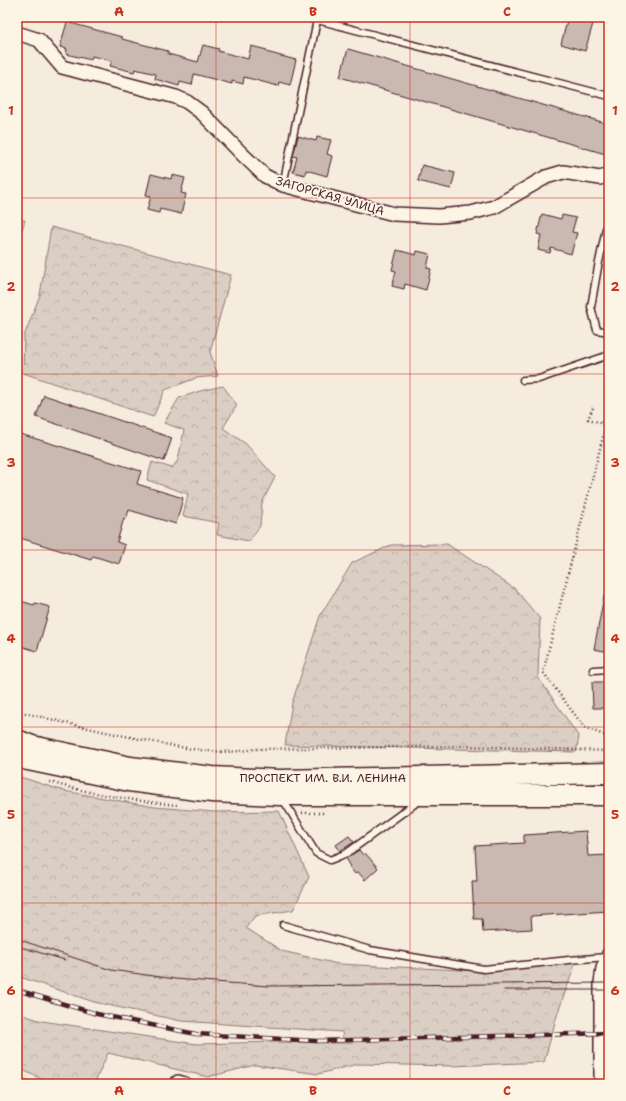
<svg xmlns="http://www.w3.org/2000/svg" width="626" height="1101" font-family="'Shantell Sans',sans-serif">
<style>
.forest{fill:url(#forest-crowns);stroke:#927678}
.building{fill:#cab9b1;stroke:#4a1f2b}
.lines{fill:none;stroke-linecap:round;stroke-linejoin:round}
.lane-casing{stroke:#4a1f2b;stroke-width:9}
.street-casing{stroke:#4a1f2b;stroke-width:16}
.primary-casing{stroke:#4a1f2b;stroke-width:23}
.path{stroke:#4a1f2b;stroke-width:2.5;stroke-dasharray:1 3;stroke-linecap:butt}
.lane{stroke:#fcf5e5;stroke-width:6}
.street{stroke:#fcf5e5;stroke-width:13}
.primary{stroke:#fcf5e5;stroke-width:20}
.tram{stroke:#4a1f2b;stroke-width:1}
.rail-casing{stroke:#4a1f2b;stroke-width:4.5}
.rail{stroke:#fcf5e5;stroke-width:3;stroke-dasharray:9;stroke-linecap:butt}
.grid{fill:none;stroke:#c8321e;stroke-width:1;stroke-opacity:0.55}
.labels{text-anchor:middle;stroke-width:3.5;stroke-linejoin:round;paint-order:stroke}
.street-label{font-size:12px;fill:#4a1f2b;stroke:#fcf5e5}
.neatline{fill:none;stroke:#c8321e;stroke-width:1.5}
.grid-label{font-size:13px;text-anchor:middle;font-weight:bold;fill:#c8321e}
</style>
<defs>
<pattern id="forest-crowns" width="20" height="18" patternUnits="userSpaceOnUse"><rect width="20" height="18" fill="#dbcec4"/><path d="M2 6a3 3 0 1 1 6 0M12 15a3 3 0 1 1 6 0" fill="none" stroke="#bdb0a9"/></pattern>
</defs>
<rect width="100%" height="100%" fill="#f5ecde"/>
<filter id="ink" filterUnits="userSpaceOnUse"><feTurbulence type="fractalNoise" baseFrequency=".025" numOctaves="2"/><feDisplacementMap in="SourceGraphic" scale="8" xChannelSelector="R" yChannelSelector="G"/><feConvolveMatrix kernelMatrix="1 2 1 2 8 2 1 2 1" color-interpolation-filters="sRGB"/></filter>
<g filter="url(#ink)">
<path class="forest" d="M 17,220 L 25,220 L 17,246 Z
M 51,227 L 231,275 L 210,352 L 218,376 L 196,378 L 165,390 L 153,417 L 23,373 L 24,336 L 40,295 Z
M 223,386 L 237,405 L 223,428 L 246,444 L 275,477 L 262,503 L 260,526 L 249,541 L 217,535 L 219,523 L 183,516 L 188,494 L 147,480 L 152,462 L 172,468 L 178,460 L 184,430 L 164,423 L 179,398 L 200,391 Z
M 447,544 L 515,589 L 540,619 L 538,677 L 579,737 L 576,752 L 285,745 L 292,703 L 320,616 L 352,563 L 391,545 Z
M 17,776 L 64,791 L 155,807 L 214,812 L 279,811 L 309,877 L 293,910 L 255,916 L 246,928 L 282,951 L 338,964 L 481,971 L 576,962 L 558,1012 L 544,1062 L 452,1066 L 358,1064 L 318,1074 L 255,1065 L 208,1077 L 108,1053 L 94,1084 L 51,1084 L 17,1067 L 17,1013 L 42,1021 L 196,1044 L 275,1042 L 344,1043 L 342,1032 L 181,1021 L 94,1002 L 17,976 Z
M 17,1075 L 35,1084 L 17,1084 Z"/>
<path class="building" d="M 568,17 L 595,17 L 585,51 L 561,44 Z
M 67,22 L 122,37 L 122,39 L 168,51 L 168,54 L 198,62 L 203,45 L 219,49 L 218,51 L 248,59 L 251,46 L 267,50 L 266,52 L 296,60 L 290,85 L 279,82 L 278,86 L 244,77 L 243,84 L 232,81 L 232,84 L 194,74 L 192,85 L 180,82 L 179,86 L 155,79 L 156,74 L 135,69 L 134,72 L 110,66 L 112,61 L 92,56 L 91,60 L 66,54 L 67,49 L 60,47 Z
M 348,49 L 609,124 L 609,155 L 340,77 Z
M 298,136 L 316,141 L 317,137 L 331,140 L 327,154 L 332,156 L 327,176 L 306,170 L 305,175 L 293,172 L 297,157 L 293,156 Z
M 422,165 L 455,173 L 451,189 L 418,181 Z
M 151,174 L 171,179 L 172,175 L 185,178 L 181,193 L 186,194 L 181,214 L 160,209 L 159,213 L 147,210 L 151,196 L 146,195 Z
M 542,214 L 561,219 L 562,215 L 576,218 L 572,232 L 577,233 L 571,254 L 551,248 L 550,253 L 538,250 L 541,235 L 537,234 Z
M 397,250 L 416,255 L 417,251 L 430,254 L 427,268 L 431,269 L 426,290 L 405,284 L 404,289 L 392,286 L 396,271 L 392,270 Z
M 44,395 L 172,438 L 164,461 L 36,417 Z
M 17,433 L 141,471 L 137,484 L 183,498 L 176,524 L 129,510 L 126,519 L 124,518 L 117,542 L 125,545 L 119,564 L 93,556 L 91,560 L 17,537 Z
M 604,596 L 609,597 L 609,652 L 594,649 Z
M 17,600 L 34,605 L 35,603 L 50,607 L 37,651 L 17,645 Z
M 592,682 L 609,682 L 609,708 L 593,708 Z
M 586,831 L 588,856 L 609,855 L 609,911 L 531,916 L 532,929 L 483,932 L 482,919 L 474,919 L 472,881 L 477,881 L 475,846 L 524,843 L 524,835 Z
M 349,836 L 354,842 L 340,851 L 336,845 Z
M 359,850 L 363,855 L 365,853 L 378,868 L 365,880 L 358,872 L 355,874 L 349,866 L 350,865 L 346,858 Z"/>
<g class="lines">
<defs>
<path id="lane" d="M 306,17 L 609,96
M 283,185 L 317,20
M 609,214 L 598,267 L 591,307 L 597,330 L 609,332
M 523,380 L 539,379 L 609,355
M 593,670 L 609,669
M 282,798 L 316,853 L 330,860 L 347,853 L 420,800
M 283,925 L 370,950 L 484,969 L 569,960 L 607,957"/>
<path id="street" d="M 17,33 L 39,40 L 62,67 L 176,97 L 187,102 L 202,113 L 242,154 L 265,176 L 283,185 L 394,214 L 439,216 L 471,213 L 494,207 L 546,177 L 563,172 L 600,178 L 609,175
M 178,1084 L 178,1082 L 185,1084
M 601,1084 L 601,983 L 603,968 L 609,954"/>
<path id="primary" d="M 17,740 L 32,746 L 130,767 L 212,777 L 280,780 L 609,773
M 17,756 L 28,760 L 129,781 L 212,792 L 280,795 L 609,795"/>
</defs>
<use href="#lane" class="lane-casing"/>
<use href="#street" class="street-casing"/>
<use href="#primary" class="primary-casing"/>
<path class="path" d="M 593,408 L 588,419 L 609,425
M 606,425 L 543,672 L 584,727 L 609,737
M 17,711 C 61,722 104,732 149,741 C 185,748 219,756 255,749 L 464,746 L 609,751
M 50,782 C 89,794 137,801 177,805
M 302,813 L 325,813"/>
<use href="#lane" class="lane"/>
<use href="#street" class="street"/>
<use href="#primary" class="primary"/>
<path class="tram" d="M 17,939 L 111,970 L 175,979 L 268,986 L 609,983
M 17,946 L 65,960
M 504,990 L 609,990"/>
<defs>
<path id="rail" d="M 17,990 L 97,1014 L 196,1034 L 316,1041 L 609,1033"/>
</defs>
<use href="#rail" class="rail-casing"/>
<use href="#rail" class="rail"/>
</g>
</g>
<path class="grid" d="M 216,17 L 216,1084M 410,17 L 410,1084M 17,198 L 609,198M 17,374 L 609,374M 17,550 L 609,550M 17,727 L 609,727M 17,903 L 609,903"/>
<g class="labels">
<g class="street-label">
<text transform="translate(330 196) rotate(16)" y="4">ЗАГОРСКАЯ УЛИЦА</text>
<text x="323" y="782">ПРОСПЕКТ ИМ. В.И. ЛЕНИНА</text>
</g>
</g>
<rect width="626" height="1101" fill="none" stroke="#fcf5e5" stroke-width="44"/>
<rect x="22" y="22" width="582" height="1057" class="neatline"/>
<g class="grid-label">
<text x="119" y="16">A</text>
<text x="313" y="16">B</text>
<text x="507" y="16">C</text>
<text x="11" y="115">1</text>
<text x="615" y="115">1</text>
<text x="11" y="291">2</text>
<text x="615" y="291">2</text>
<text x="11" y="467">3</text>
<text x="615" y="467">3</text>
<text x="11" y="643">4</text>
<text x="615" y="643">4</text>
<text x="11" y="819">5</text>
<text x="615" y="819">5</text>
<text x="11" y="995">6</text>
<text x="615" y="995">6</text>
<text x="119" y="1095">A</text>
<text x="313" y="1095">B</text>
<text x="507" y="1095">C</text>
</g>
</svg>
